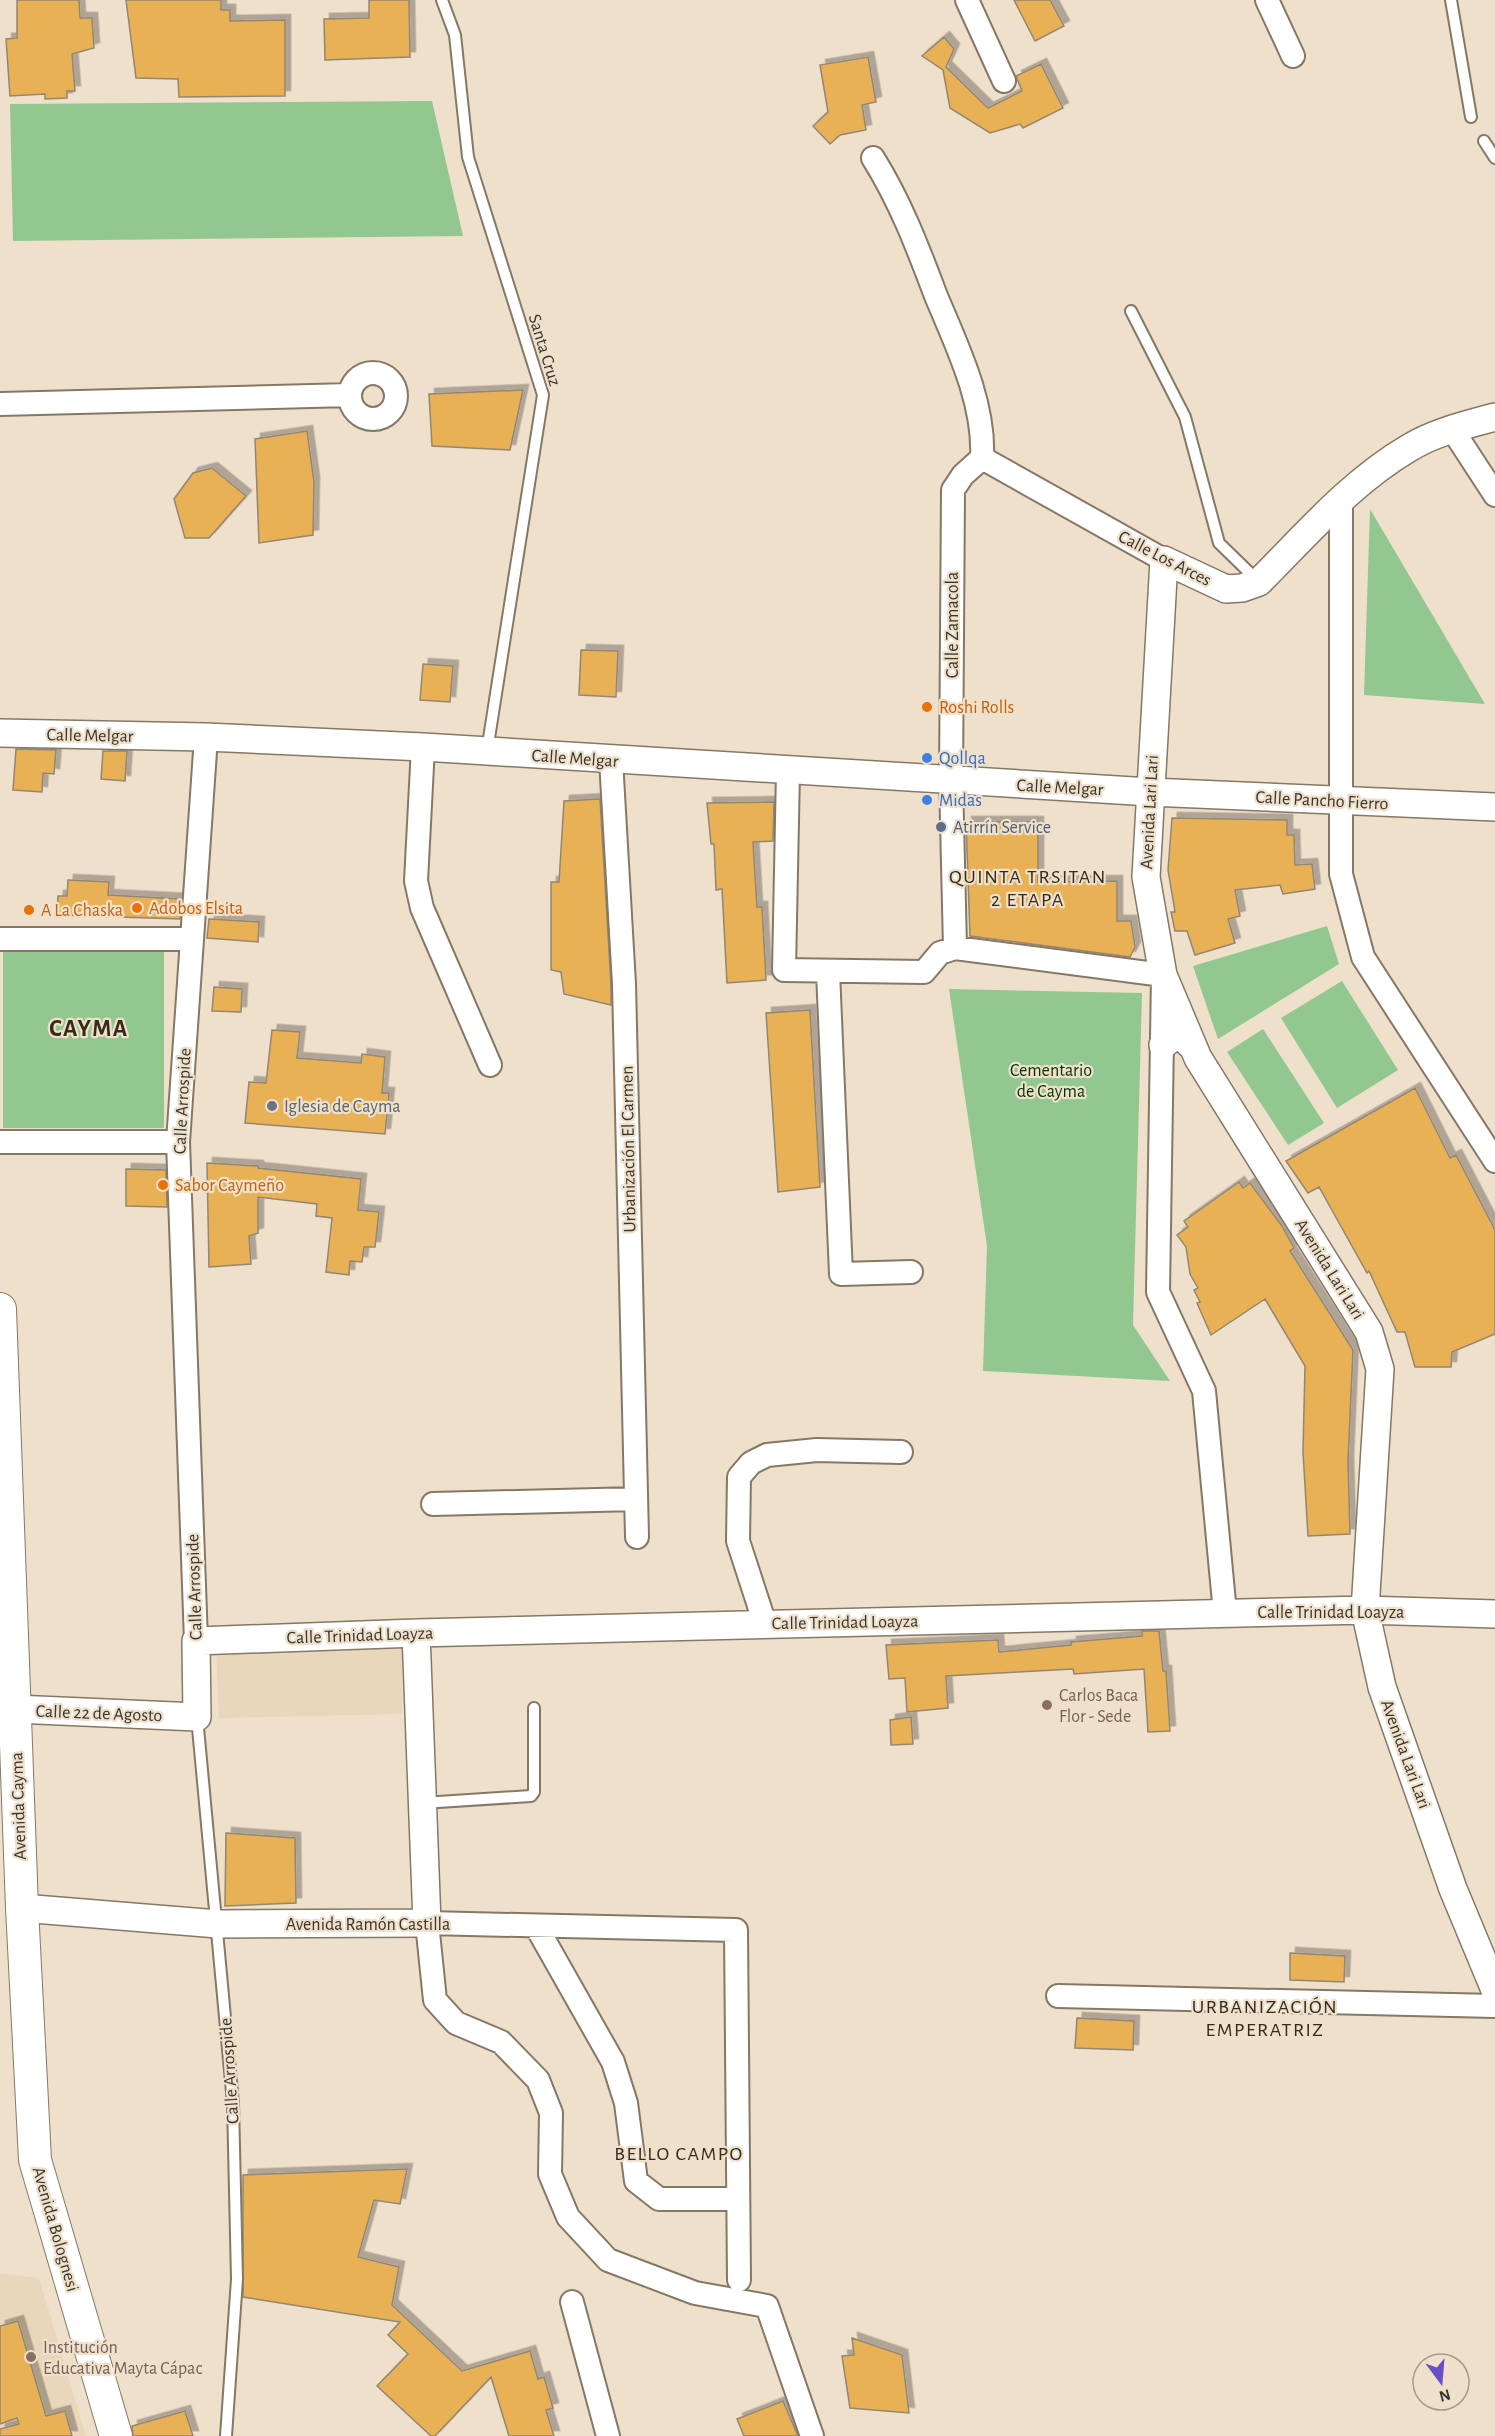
<svg xmlns="http://www.w3.org/2000/svg" width="1495" height="2436" font-family="'Alegreya Sans',sans-serif">
<style>
.built{fill:#e9d7bb}
.green{fill:#92c790}
.building{fill:#e8b156;stroke:#938673;stroke-width:1.5;filter:url(#shadow)}
.lines{fill:none;stroke-linecap:round;stroke-linejoin:round}
.service-casing{stroke:#857865;stroke-width:14}
.minor-casing{stroke:#857865;stroke-width:26}
.tertiary-casing{stroke:#857865;stroke-width:30}
.secondary-casing{stroke:#857865;stroke-width:34}
.service{stroke:#fff;stroke-width:10}
.minor{stroke:#fff;stroke-width:22}
.tertiary{stroke:#fff;stroke-width:27}
.secondary{stroke:#fff;stroke-width:32}
.food-dot{fill:#e8710a;stroke:#eee0cb;stroke-width:2}
.shop-dot{fill:#3f7fe0;stroke:#eee0cb;stroke-width:2}
.service-dot{fill:#5c6f8a;stroke:#eee0cb;stroke-width:2}
.worship-dot{fill:#6b7280;stroke:#eee0cb;stroke-width:2}
.education-dot{fill:#8d6e63;stroke:#eee0cb;stroke-width:2}
.labels{text-anchor:middle;stroke-width:4.5;stroke-linejoin:round;paint-order:stroke}
.street-label{font-size:18px;fill:#3a352c;stroke:#eee0cb}
.food-label{font-size:18px;fill:#c56008;stroke:#eee0cb;text-anchor:start}
.shop-label{font-size:18px;fill:#366cbe;stroke:#eee0cb;text-anchor:start}
.service-label{font-size:18px;fill:#4e5e75;stroke:#eee0cb;text-anchor:start}
.park-label{font-size:18px;fill:#003403;stroke:#eee0cb}
.worship-label{font-size:18px;fill:#5b616d;stroke:#eee0cb;text-anchor:start}
.education-label{font-size:18px;fill:#785e54;stroke:#eee0cb;text-anchor:start}
.neighbourhood-label{font-size:20px;letter-spacing:1.5px;fill:#362b1a;stroke:#eee0cb}
.district-label{font-size:24px;font-weight:bold;letter-spacing:1.5px;fill:#362b1a;stroke:#eee0cb}
</style>
<defs>
<filter id="shadow"><feDropShadow dx="5.5" dy="-5.5" stdDeviation="0" flood-color="#0004"/></filter>
</defs>
<rect width="100%" height="100%" fill="#eee0cb"/>
<path class="built" d="M 402,1645 L 402,1714 L 219,1718 L 216,1650 Z
M 0,2273 L 39,2278 L 86,2436 L 0,2436 Z"/>
<path class="green" d="M 432,101 L 463,236 L 13,241 L 10,104 Z
M 1370,509 L 1485,704 L 1364,695 Z
M 1327,926 L 1339,964 L 1218,1039 L 1193,966 Z
M 3,951 L 164,951 L 164,1128 L 3,1128 Z
M 1342,981 L 1398,1070 L 1337,1108 L 1281,1018 Z
M 949,989 L 1142,993 L 1133,1325 L 1170,1381 L 983,1371 L 987,1246 Z
M 1263,1029 L 1324,1123 L 1288,1145 L 1227,1052 Z"/>
<path class="building" d="M 17,0 L 79,0 L 80,18 L 92,18 L 94,48 L 72,54 L 75,91 L 67,91 L 67,98 L 45,99 L 45,94 L 10,96 L 6,39 L 17,38 Z
M 126,0 L 221,0 L 221,10 L 230,10 L 230,21 L 285,20 L 285,96 L 179,97 L 178,79 L 136,78 Z
M 369,0 L 409,0 L 410,57 L 325,60 L 324,19 L 369,18 Z
M 1014,0 L 1050,0 L 1064,26 L 1035,41 Z
M 944,37 L 954,49 L 946,67 L 988,108 L 1022,91 L 1016,76 L 1041,64 L 1063,108 L 1023,128 L 1020,124 L 990,133 L 950,108 L 943,70 L 922,56 Z
M 868,57 L 876,102 L 862,105 L 866,130 L 840,135 L 830,144 L 813,126 L 828,112 L 820,65 Z
M 523,390 L 510,450 L 432,446 L 429,394 Z
M 307,431 L 314,482 L 313,535 L 259,543 L 255,439 Z
M 212,468 L 246,496 L 209,538 L 185,538 L 174,499 L 193,473 Z
M 581,650 L 618,651 L 616,697 L 579,695 Z
M 423,664 L 453,666 L 450,702 L 420,700 Z
M 16,749 L 56,750 L 54,774 L 43,773 L 42,792 L 13,790 Z
M 103,751 L 127,751 L 125,781 L 101,779 Z
M 600,799 L 611,985 L 611,1005 L 564,994 L 561,972 L 551,970 L 551,882 L 559,882 L 564,801 Z
M 774,802 L 773,841 L 753,842 L 757,907 L 762,907 L 766,980 L 727,983 L 722,889 L 716,890 L 714,844 L 711,844 L 707,803 Z
M 1172,818 L 1287,820 L 1287,835 L 1294,835 L 1295,865 L 1312,864 L 1315,889 L 1283,894 L 1280,885 L 1235,890 L 1240,916 L 1228,919 L 1235,943 L 1195,955 L 1187,931 L 1175,931 L 1171,912 L 1175,912 L 1168,870 Z
M 966,822 L 1038,822 L 1038,882 L 1117,881 L 1117,921 L 1131,921 L 1135,947 L 1130,957 L 970,936 Z
M 68,880 L 109,882 L 108,895 L 181,899 L 180,919 L 57,915 L 58,896 L 67,896 Z
M 209,919 L 259,922 L 258,942 L 207,938 Z
M 214,987 L 242,989 L 241,1012 L 212,1011 Z
M 810,1010 L 820,1187 L 778,1192 L 766,1013 Z
M 272,1030 L 300,1032 L 297,1058 L 361,1063 L 362,1054 L 385,1057 L 382,1093 L 389,1093 L 385,1134 L 245,1123 L 249,1082 L 266,1083 Z
M 1415,1088 L 1450,1158 L 1456,1155 L 1495,1230 L 1495,1334 L 1452,1352 L 1451,1367 L 1415,1367 L 1405,1332 L 1397,1332 L 1369,1271 L 1367,1273 L 1319,1187 L 1308,1193 L 1286,1161 Z
M 207,1163 L 258,1166 L 258,1168 L 361,1179 L 358,1210 L 379,1212 L 375,1247 L 364,1247 L 362,1262 L 350,1261 L 349,1275 L 326,1272 L 332,1218 L 316,1216 L 317,1204 L 258,1197 L 258,1233 L 249,1236 L 251,1264 L 209,1267 Z
M 126,1169 L 166,1170 L 167,1207 L 126,1206 Z
M 1239,1182 L 1243,1188 L 1250,1183 L 1282,1226 L 1294,1248 L 1290,1251 L 1353,1350 L 1348,1461 L 1350,1534 L 1308,1536 L 1303,1452 L 1305,1366 L 1265,1299 L 1211,1335 L 1197,1303 L 1200,1302 L 1194,1290 L 1198,1288 L 1190,1274 L 1186,1247 L 1177,1235 L 1188,1227 L 1184,1221 Z
M 1142,1631 L 1159,1631 L 1163,1671 L 1166,1671 L 1170,1731 L 1148,1732 L 1144,1669 L 1074,1674 L 1073,1669 L 946,1676 L 948,1708 L 907,1712 L 905,1678 L 889,1679 L 886,1645 L 998,1640 L 999,1652 L 1071,1645 L 1071,1642 L 1142,1636 Z
M 911,1717 L 913,1744 L 891,1745 L 890,1720 Z
M 226,1833 L 295,1838 L 296,1903 L 225,1906 Z
M 1290,1953 L 1345,1956 L 1344,1982 L 1290,1980 Z
M 1077,2018 L 1134,2021 L 1133,2050 L 1075,2048 Z
M 407,2169 L 400,2204 L 374,2200 L 358,2257 L 399,2267 L 392,2305 L 462,2371 L 530,2351 L 538,2379 L 544,2377 L 553,2408 L 546,2410 L 554,2436 L 509,2436 L 491,2377 L 435,2436 L 431,2436 L 377,2386 L 408,2354 L 388,2335 L 400,2322 L 243,2297 L 243,2175 Z
M 18,2321 L 46,2416 L 65,2411 L 72,2436 L 0,2436 L 0,2429 L 19,2424 L 17,2418 L 0,2424 L 0,2326 Z
M 852,2338 L 902,2355 L 909,2413 L 850,2408 L 842,2356 L 854,2355 Z
M 783,2401 L 798,2436 L 744,2436 L 737,2419 Z
M 185,2411 L 193,2436 L 133,2436 L 132,2426 Z"/>
<g class="lines">
<defs>
<path id="service" d="M 442,0 L 455,35 L 468,157 L 543,395 L 487,751
M 1451,0 L 1471,117
M 1484,141 L 1495,158
M 1131,311 L 1185,417 L 1219,543 L 1257,580
M 197,1717 L 233,2103 L 237,2279 L 226,2436
M 423,1803 L 531,1796 L 534,1792 L 534,1708"/>
<path id="minor" d="M 967,0 L 1004,81
M 1267,0 L 1293,56
M 873,158 C 900,201 918,248 936,296 C 957,346 985,403 982,458
M350 396a23 23 0 1 1 46 0a23 23 0 1 1-46 0Z
M 0,404 L 350,395
M 1452,429 L 1495,495
M 982,458 L 1164,560
M 1341,500 L 1341,874 L 1363,957 L 1495,1161
M 423,747 L 416,881 L 422,908 L 490,1065
M 611,760 L 624,984 L 637,1537
M 788,771 L 784,970 L 924,972 L 940,953 L 955,948 L 1163,975 L 1158,1292 L 1204,1391 L 1225,1613
M 0,939 L 192,939
M 955,948 L 951,780 L 953,490 L 963,475 L 982,458
M 828,972 L 841,1274 L 911,1272
M 0,1142 L 178,1142
M 433,1504 L 636,1499
M 765,1624 L 738,1541 L 739,1477 L 751,1463 L 767,1455 L 817,1450 L 901,1452
M 196,1641 L 178,1142 L 206,737
M 536,1926 L 613,2062 L 626,2103 L 636,2181 L 659,2199 L 738,2199
M 1058,1996 L 1495,2006
M 739,2280 L 736,1930 L 427,1923 L 435,2000 L 456,2023 L 501,2042 L 538,2080 L 551,2113 L 550,2174 L 568,2217 L 608,2260 L 695,2293 L 767,2306 L 812,2436
M 572,2302 L 608,2436"/>
<path id="tertiary" d="M 1495,417 C 1466,425 1435,432 1409,448 C 1351,482 1306,535 1259,582 L 1242,588 L 1226,589 L 1164,560 L 1146,877 L 1163,975 L 1198,1058 L 1369,1332 L 1380,1369 L 1365,1610 L 1382,1687 L 1453,1889 L 1495,1990
M 0,733 L 206,737 L 423,747 L 1150,792 L 1495,807
M 1163,1045 L 1174,1036 L 1182,1037 L 1192,1046
M 15,1709 L 197,1717 L 196,1641 L 416,1633 L 1365,1610 L 1495,1614
M 22,1908 L 218,1924 L 427,1923 L 416,1633"/>
<path id="secondary" d="M 0,1309 L 22,1908 L 35,2160 L 116,2436"/>
</defs>
<use href="#service" class="service-casing"/>
<use href="#minor" class="minor-casing"/>
<use href="#tertiary" class="tertiary-casing"/>
<use href="#secondary" class="secondary-casing"/>
<use href="#service" class="service"/>
<use href="#minor" class="minor"/>
<use href="#tertiary" class="tertiary"/>
<use href="#secondary" class="secondary"/>
</g>
<g class="food-dot">
<circle cx="927" cy="707" r="6"/>
<circle cx="137" cy="908" r="6"/>
<circle cx="29" cy="910" r="6"/>
<circle cx="163" cy="1185" r="6"/>
</g>
<g class="shop-dot">
<circle cx="927" cy="758" r="6"/>
<circle cx="927" cy="800" r="6"/>
</g>
<circle class="service-dot" cx="941" cy="827" r="6"/>
<circle class="worship-dot" cx="272" cy="1106" r="6"/>
<g class="education-dot">
<circle cx="1047" cy="1705" r="6"/>
<circle cx="31" cy="2357" r="6"/>
</g>
<g class="labels">
<g class="street-label">
<text transform="translate(545 350) rotate(73)" y="6">Santa Cruz</text>
<text transform="translate(1165 558) rotate(27)" y="6">Calle Los Arces</text>
<text transform="translate(952 625) rotate(-90)" y="6">Calle Zamacola</text>
<text transform="translate(90 735) rotate(1)" y="6">Calle Melgar</text>
<text transform="translate(575 758) rotate(4)" y="6">Calle Melgar</text>
<text transform="translate(1060 787) rotate(3)" y="6">Calle Melgar</text>
<text transform="translate(1322 800) rotate(3)" y="6">Calle Pancho Fierro</text>
<text transform="translate(1149 812) rotate(-87)" y="6">Avenida Lari Lari</text>
<text transform="translate(182 1101) rotate(-87)" y="6">Calle Arrospide</text>
<text transform="translate(628 1149) rotate(-91)" y="6">Urbanización El Carmen</text>
<text transform="translate(1330 1269) rotate(58)" y="6">Avenida Lari Lari</text>
<text transform="translate(194 1587) rotate(-92)" y="6">Calle Arrospide</text>
<text x="1331" y="1618">Calle Trinidad Loayza</text>
<text transform="translate(845 1622) rotate(-1)" y="6">Calle Trinidad Loayza</text>
<text transform="translate(360 1635) rotate(-2)" y="6">Calle Trinidad Loayza</text>
<text transform="translate(99 1713) rotate(2)" y="6">Calle 22 de Agosto</text>
<text transform="translate(1406 1754) rotate(70)" y="6">Avenida Lari Lari</text>
<text transform="translate(18 1806) rotate(-92)" y="6">Avenida Cayma</text>
<text x="368" y="1930">Avenida Ramón Castilla</text>
<text transform="translate(229 2071) rotate(-94)" y="6">Calle Arrospide</text>
<text transform="translate(56 2229) rotate(74)" y="6">Avenida Bolognesi</text>
</g>
<g class="food-label">
<text x="939" y="713">Roshi Rolls</text>
<text x="149" y="914">Adobos Elsita</text>
<text x="41" y="916">A La Chaska</text>
<text x="175" y="1191">Sabor Caymeño</text>
</g>
<g class="shop-label">
<text x="939" y="764">Qollqa</text>
<text x="939" y="806">Midas</text>
</g>
<g class="service-label">
<text x="953" y="833">Atirrín Service</text>
</g>
<g class="park-label">
<text x="1051" y="1076">Cementario<tspan x="1051" dy="21">de Cayma</tspan></text>
</g>
<g class="worship-label">
<text x="284" y="1112">Iglesia de Cayma</text>
</g>
<g class="education-label">
<text x="1059" y="1701">Carlos Baca<tspan x="1059" dy="21">Flor - Sede</tspan></text>
<text x="43" y="2353">Institución<tspan x="43" dy="21">Educativa Mayta Cápac</tspan></text>
</g>
<g class="neighbourhood-label">
<text x="1028" y="883">QUINTA TRSITAN<tspan x="1028" dy="23">2 ETAPA</tspan></text>
<text x="1265" y="2013">URBANIZACIÓN<tspan x="1265" dy="23">EMPERATRIZ</tspan></text>
<text x="679" y="2160">BELLO CAMPO</text>
</g>
<g class="district-label">
<text x="89" y="1036">CAYMA</text>
</g>
</g>
<g transform="translate(1441 2382) rotate(164)"><circle r="28" fill="#eee0cb" stroke="#a69c8b" stroke-width="1.5"/>
<path d="M0-4.5L10 22L0 15L-10 22Z" fill="#6a4ec7"/>
<text y="-9" font-size="16" font-weight="bold" text-anchor="middle" fill="#3a352c">N</text>
</g>
</svg>
